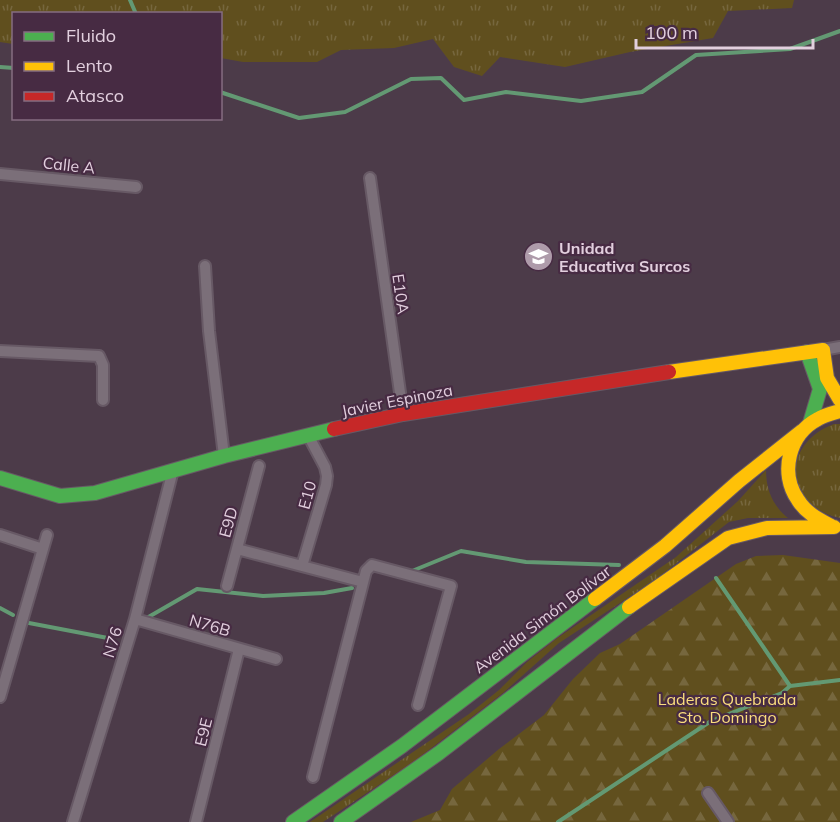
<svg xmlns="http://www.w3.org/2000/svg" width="840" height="822" font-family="Mulish,sans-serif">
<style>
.grass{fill:url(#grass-tufts)}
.forest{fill:url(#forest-firs)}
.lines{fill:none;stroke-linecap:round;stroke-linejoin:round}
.stream{stroke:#639973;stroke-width:4}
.street-casing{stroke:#675965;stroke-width:14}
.fast-casing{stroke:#675965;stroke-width:16}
.slow-casing{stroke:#675965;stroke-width:16}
.jam-casing{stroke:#675965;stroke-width:16}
.street{stroke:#7b6f79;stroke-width:10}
.fast{stroke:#4caf50;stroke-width:14}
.slow{stroke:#ffc107;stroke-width:14}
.jam{stroke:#c62828;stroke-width:14}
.labels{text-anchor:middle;stroke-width:4.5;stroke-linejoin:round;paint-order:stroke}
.street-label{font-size:16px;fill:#e2cfde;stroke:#472b43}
.poi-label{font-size:16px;font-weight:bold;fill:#e2cfde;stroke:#472b43;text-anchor:start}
.park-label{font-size:16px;fill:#fbdd7d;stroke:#472b43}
</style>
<defs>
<pattern id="grass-tufts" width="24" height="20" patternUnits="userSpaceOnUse" patternTransform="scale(1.5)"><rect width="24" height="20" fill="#604f1e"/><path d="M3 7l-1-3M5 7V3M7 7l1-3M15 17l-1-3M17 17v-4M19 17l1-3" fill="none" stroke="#76673e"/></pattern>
<pattern id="forest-firs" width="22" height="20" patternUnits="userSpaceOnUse" patternTransform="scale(1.5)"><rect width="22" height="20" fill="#604f1e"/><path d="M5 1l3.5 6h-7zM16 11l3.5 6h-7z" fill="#76673e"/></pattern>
</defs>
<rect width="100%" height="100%" fill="#4c3b49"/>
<path class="grass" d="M 0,0 L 794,0 L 792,8 L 728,11 L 713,38 L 630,52 L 565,67 L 500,57 L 482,76 L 454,67 L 433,39 L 394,48 L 341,50 L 317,62 L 243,62 L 221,58 L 220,14 L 14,14 L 13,44 L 0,42 Z
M 834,424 L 840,424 L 840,518 C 784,506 780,444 834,424 Z
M 766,470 C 766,490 773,506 788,518 L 748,518 L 729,522 L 655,580 L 559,643 L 503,693 L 412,763 L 323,822 L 310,822 L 469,714 L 499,690 L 527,662 L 556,639 L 676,557 L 738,501 Z"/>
<path class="forest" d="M 783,555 L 840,563 L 840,822 L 411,822 L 440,810 L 452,789 L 499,749 L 544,715 L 573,679 L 600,653 L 620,644 L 736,564 L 756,556 Z"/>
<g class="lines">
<path class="stream" d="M 130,0 L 136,14
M 0,67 L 14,68
M 220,92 L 299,118 L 345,112 L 411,79 L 441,78 L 464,100 L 506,92 L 581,101 L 642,92 L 696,55 L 790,49 L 840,31
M 412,571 L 461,551 L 526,562 L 619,565
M 716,578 L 790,686
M 0,608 L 13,615
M 145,619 L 197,589 L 263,596 L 324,593 L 352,588
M 29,623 L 113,639
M 558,822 L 711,721 L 782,693 L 790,686 L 840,680"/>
<defs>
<path id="street" d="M 0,174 L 136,187
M 370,178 L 403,414
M 205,266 L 209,331 L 224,456
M 823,350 L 840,347
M 0,351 L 99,356 L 103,365 L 103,400
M 0,535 L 43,549
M 237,549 L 363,582
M 302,566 L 326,485 L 327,476 L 325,467 L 308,435
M 227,586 L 259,466
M 135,619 L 276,659
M 0,697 L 47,535
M 313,777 L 366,571 L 372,565 L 451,586 L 418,705
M 708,793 L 728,822
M 73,822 L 135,619 L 173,470
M 196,822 L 239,649"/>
<path id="fast" d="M 807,352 L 820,389 L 810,423
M 0,478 L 60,496 L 95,493 L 224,456 L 334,429
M 293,822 L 402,746 L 595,599
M 341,822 L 439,753 L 629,607"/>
<path id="slow" d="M 669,372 L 823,350 L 827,378 L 840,400
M 831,526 C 818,519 806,513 798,500 C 779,473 789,434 818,419 C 824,415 833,413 840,411
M 595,599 L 665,546 L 739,481 L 802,431
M 629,607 L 728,538 L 767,528 L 834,527"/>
<path id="jam" d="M 334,429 L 403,414 L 669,372"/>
</defs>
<use href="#street" class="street-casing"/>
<use href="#fast" class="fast-casing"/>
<use href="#slow" class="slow-casing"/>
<use href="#jam" class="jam-casing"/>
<use href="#street" class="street"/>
<use href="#fast" class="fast"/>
<use href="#slow" class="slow"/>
<use href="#jam" class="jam"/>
</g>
<defs>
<symbol id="school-disc" viewBox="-11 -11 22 22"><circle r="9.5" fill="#ae9baa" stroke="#472b43"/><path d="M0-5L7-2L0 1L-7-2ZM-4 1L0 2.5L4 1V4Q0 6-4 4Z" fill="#fff"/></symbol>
</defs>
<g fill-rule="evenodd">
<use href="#school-disc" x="522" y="240" width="33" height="33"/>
</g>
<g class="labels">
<g class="street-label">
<text transform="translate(69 165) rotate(6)" y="6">Calle A</text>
<text transform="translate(401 294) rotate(82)" y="6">E10A</text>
<text transform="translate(397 400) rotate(-11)" y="6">Javier Espinoza</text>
<text transform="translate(307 495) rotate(-75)" y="6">E10</text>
<text transform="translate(228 522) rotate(-75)" y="6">E9D</text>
<text transform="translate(542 619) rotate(-37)" y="6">Avenida Simón Bolívar</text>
<text transform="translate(210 625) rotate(16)" y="6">N76B</text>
<text transform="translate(112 642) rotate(-73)" y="6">N76</text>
<text transform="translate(203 732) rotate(-76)" y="6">E9E</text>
</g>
<g class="poi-label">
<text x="559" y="254">Unidad<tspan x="559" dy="18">Educativa Surcos</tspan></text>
</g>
<g class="park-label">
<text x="727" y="705">Laderas Quebrada<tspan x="727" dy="18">Sto. Domingo</tspan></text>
</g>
</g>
<rect x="12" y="12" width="210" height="108" fill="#472b43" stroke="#856d81" stroke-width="1.5"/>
<rect x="24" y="32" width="30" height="9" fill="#4caf50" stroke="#856d81" stroke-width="1.5"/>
<text x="66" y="42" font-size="18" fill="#e2cfde">Fluido</text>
<rect x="24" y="62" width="30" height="9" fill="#ffc107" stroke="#856d81" stroke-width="1.5"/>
<text x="66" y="72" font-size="18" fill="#e2cfde">Lento</text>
<rect x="24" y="92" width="30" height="9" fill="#c62828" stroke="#856d81" stroke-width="1.5"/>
<text x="66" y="102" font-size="18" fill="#e2cfde">Atasco</text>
<path d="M636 39v9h177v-9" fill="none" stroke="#e2cfde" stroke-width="3"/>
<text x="645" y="39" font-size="18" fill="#e2cfde" stroke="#472b43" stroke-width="4.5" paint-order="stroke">100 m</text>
</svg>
